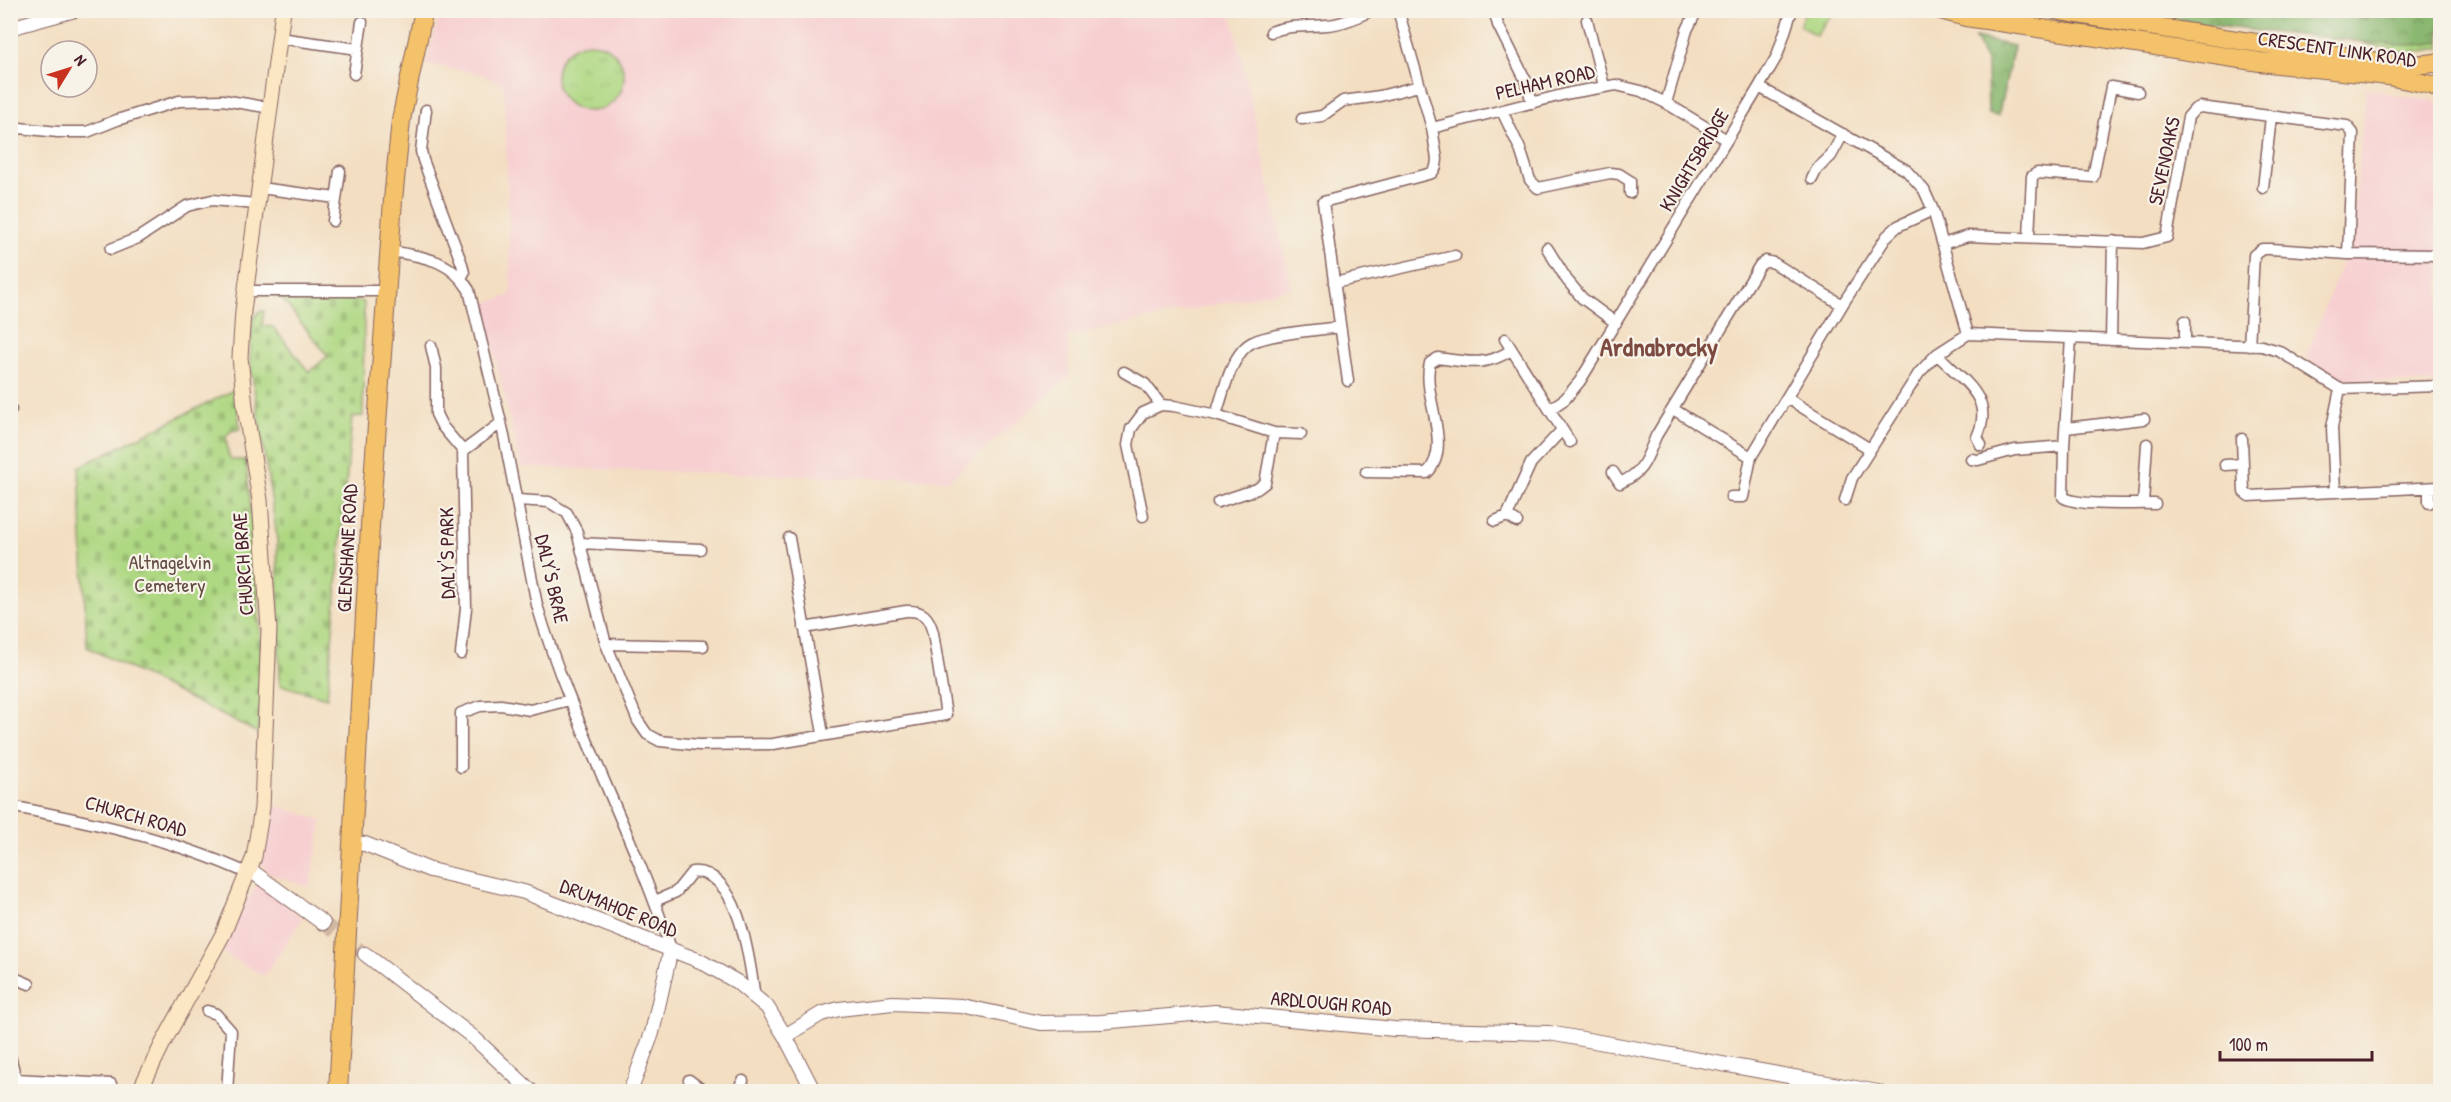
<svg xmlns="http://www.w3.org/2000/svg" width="2451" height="1102" font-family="'Patrick Hand',sans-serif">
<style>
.built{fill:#f7cfd1}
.grass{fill:url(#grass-tufts);stroke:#7c7c57;stroke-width:1.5}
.forest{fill:url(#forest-crowns);stroke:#6a6c4e;stroke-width:1.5}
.cemetery{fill:url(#cemetery-stones);stroke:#7c7c57;stroke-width:1.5}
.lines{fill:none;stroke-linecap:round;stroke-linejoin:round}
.tertiary-tunnel{stroke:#d1b8a3;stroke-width:14;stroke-dasharray:14 7;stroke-linecap:butt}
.minor-casing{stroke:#856260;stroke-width:13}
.tertiary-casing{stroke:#856260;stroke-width:16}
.secondary-casing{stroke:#856260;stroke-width:17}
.trunk-casing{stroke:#856260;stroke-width:20}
.minor{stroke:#fff;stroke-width:10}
.tertiary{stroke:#fff;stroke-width:14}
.secondary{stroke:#fbe7c3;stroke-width:15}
.trunk{stroke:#f4c26a;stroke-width:18}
.labels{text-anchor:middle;stroke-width:4.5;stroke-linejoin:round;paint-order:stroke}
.street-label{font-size:20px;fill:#4a1f2b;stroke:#f7f3e8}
.park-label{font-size:20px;fill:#634d41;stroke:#f7f3e8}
.district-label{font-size:26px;font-weight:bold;fill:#7d4a42;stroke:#f7f3e8}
</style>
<defs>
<pattern id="grass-tufts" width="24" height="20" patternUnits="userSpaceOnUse" patternTransform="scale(1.5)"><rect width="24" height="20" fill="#afd883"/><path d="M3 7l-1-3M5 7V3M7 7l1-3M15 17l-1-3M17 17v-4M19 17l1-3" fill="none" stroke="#98b971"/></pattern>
<pattern id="forest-crowns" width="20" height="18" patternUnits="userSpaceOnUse" patternTransform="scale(1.5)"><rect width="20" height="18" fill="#8bb871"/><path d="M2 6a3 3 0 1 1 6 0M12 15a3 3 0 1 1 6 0" fill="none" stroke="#74955d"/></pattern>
<pattern id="cemetery-stones" width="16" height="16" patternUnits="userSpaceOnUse" patternTransform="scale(1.5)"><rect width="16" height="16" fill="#afd883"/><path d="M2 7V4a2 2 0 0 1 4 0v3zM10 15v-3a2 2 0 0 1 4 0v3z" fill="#98b971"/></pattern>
</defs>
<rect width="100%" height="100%" fill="#f7f3e8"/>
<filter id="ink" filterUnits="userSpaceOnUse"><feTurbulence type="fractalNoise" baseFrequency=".0167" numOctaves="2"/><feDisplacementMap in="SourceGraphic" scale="12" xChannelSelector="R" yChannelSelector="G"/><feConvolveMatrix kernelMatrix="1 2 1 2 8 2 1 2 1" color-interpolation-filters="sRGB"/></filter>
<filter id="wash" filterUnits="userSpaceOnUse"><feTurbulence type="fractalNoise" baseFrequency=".008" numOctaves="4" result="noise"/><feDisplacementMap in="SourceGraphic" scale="24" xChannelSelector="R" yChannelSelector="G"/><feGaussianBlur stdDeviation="1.35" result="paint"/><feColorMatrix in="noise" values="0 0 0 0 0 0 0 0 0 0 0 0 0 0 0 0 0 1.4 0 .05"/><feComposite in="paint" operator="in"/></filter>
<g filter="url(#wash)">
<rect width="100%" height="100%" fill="#f3dec1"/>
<path class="built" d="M 441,11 L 1231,11 L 1292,288 L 1068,336 L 1069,378 L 948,480 L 521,467 L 483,304 L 511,295 L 504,86 L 482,74 L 425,64 Z
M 2366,88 L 2404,97 L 2435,101 L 2440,109 L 2440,384 L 2354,380 L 2332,377 L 2306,358 L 2356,225 L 2355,206 Z
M 267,803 L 322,820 L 310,887 L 267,873 L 260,859 Z
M 259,883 L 303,918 L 264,976 L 222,952 L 237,916 Z"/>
<path class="grass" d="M 1805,11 L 1805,10 L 1836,11 L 1827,20 L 1816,36 L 1800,25 Z
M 2384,11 L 2440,11 L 2440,48 L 2410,53 L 2365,44 L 2366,18 L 2385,14 Z
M556 77a34 34 0 1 1 68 0a34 34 0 1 1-68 0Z"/>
<path class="forest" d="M 2292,11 L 2366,18 L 2375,15 L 2435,12 L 2440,14 L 2440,42 C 2404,49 2367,42 2330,38 C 2261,32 2192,24 2124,11 Z
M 1975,38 L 2014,46 L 1998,116 L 1988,114 L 1987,64 Z"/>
<path class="cemetery" d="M 300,296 L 338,297 L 364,302 L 363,416 L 352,417 L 327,698 L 280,685 L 277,536 L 250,362 L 252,325 L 254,317 L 259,312 L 264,311 L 262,326 L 273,327 L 309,372 L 328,356 L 281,298 Z
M 236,389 L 240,429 L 231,431 L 226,437 L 228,454 L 232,460 L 246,460 L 256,562 L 263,681 L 258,733 L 87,647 L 79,467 Z"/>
</g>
<g filter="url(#ink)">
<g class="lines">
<path class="tertiary-tunnel" d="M 323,923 L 365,954"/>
<defs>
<path id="minor" d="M 1494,10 L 1498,25 L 1526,81 L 1532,103
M 1587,20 L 1604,86
M 1271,32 C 1291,24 1307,27 1327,25 C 1343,24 1358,17 1372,10
M 279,38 L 358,49
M 354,74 L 362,22
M 1759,87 L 1906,170 L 1924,190 L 1933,210 L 1968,334
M 1666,103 L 1687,30 L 1697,10
M 426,110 L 421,151 L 423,160 L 462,264 L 464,273 L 461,277
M 1502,111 L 1520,149 L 1530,180 L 1538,188 L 1610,173 L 1619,174 L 1630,181 L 1630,193
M 1302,119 L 1322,116 L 1343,101 L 1380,96 L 1419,86
M 10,127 L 58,132 L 87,132 L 117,120 L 179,101 L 223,100 L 271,108
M 1432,128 L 1570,93 L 1616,85 L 1641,91 L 1666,103 L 1727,140
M 1812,179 L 1817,169 L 1831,156 L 1843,134
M 260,188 L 336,198
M 2263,188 L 2271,117
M 333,221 L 340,171
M 2029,237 L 2032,176 L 2037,173 L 2093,177 L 2111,87 L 2138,92
M 1943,244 L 1968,236 L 2143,243 L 2167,237 L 2188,117 L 2195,109 L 2200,107 L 2347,126 L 2353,133 L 2348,254
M 1547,248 L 1567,280 L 1582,298 L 1616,323
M 111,249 L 138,238 L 187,206 L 212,200 L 256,204
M 390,251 C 424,257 450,259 469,290 L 503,431 L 537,605 C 572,724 633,832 671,949
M 1334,283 L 1455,256
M 245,291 L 387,291
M 2071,338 L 2064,446 L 2063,497 C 2078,507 2134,503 2155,504
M 1505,339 L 1570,442
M 2111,340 L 2113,241
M 2185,343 L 2185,321
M 431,346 L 436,368 L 436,414 L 442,426 L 463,451
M 2249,346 L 2254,255 L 2262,249 L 2270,249 L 2348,254 L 2440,255
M 1937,354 C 1961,380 1996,397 1977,437 L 1981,445
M 1124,372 L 1145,384 L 1161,405
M 1348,381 L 1323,202 L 1432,173 L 1436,167 L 1437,159 L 1432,128 L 1398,10
M 1787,398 L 1870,449
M 1550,409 L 1565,399 L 1580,381 L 1759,87 L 1777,56 L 1792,10
M 1673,409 L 1751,457
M 10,410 L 11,410
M 1216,415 C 1223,394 1232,351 1253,342 C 1272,333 1319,330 1340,327
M 2066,428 L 2144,419
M 2242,439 L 2244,492 L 2249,496 L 2335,492 L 2332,427 L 2340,389
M 1971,459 L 1978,460 L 2015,450 L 2064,446
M 2225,465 L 2242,464
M 1366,472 L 1427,473 C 1454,446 1421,395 1430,363 L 1438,358 C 1466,362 1487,367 1511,350
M 1613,472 L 1620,483 C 1644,472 1646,460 1656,436 L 1760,265 L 1766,261 L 1774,263 L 1842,305
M 2335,492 L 2440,487
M 1731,497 L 1743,497 L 1751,457 L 1844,302 L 1887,236 L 1898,226 L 1933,210
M 518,500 L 549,502 L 567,513 L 577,532 L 606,644 L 638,721 L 647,734 L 660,741 L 699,745 L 773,744 L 946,715 L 933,633 C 929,617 923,610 906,611 L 804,628
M 1845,500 L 1852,478 L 1919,373 L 1937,354 L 1968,334 L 2262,346 L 2279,351 L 2340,389 L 2440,386
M 1218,502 L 1257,489 L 1265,483 L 1274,433
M 2143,503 L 2147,444
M 2429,503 L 2429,488
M 1143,516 L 1128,445 L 1131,429 L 1143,413 L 1161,405 L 1174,406 L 1216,415 L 1274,433 L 1301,434
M 1507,516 L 1531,463 L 1562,430
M 1495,521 L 1507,516 L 1517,522
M 789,538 L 823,734
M 580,543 L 700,549
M 606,644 L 703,646
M 461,654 L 466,608 L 463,451 L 501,423
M 461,767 L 461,713 L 480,706 L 501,705 L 530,710 L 570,700
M 10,806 C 92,822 173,839 249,874
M 655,901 L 676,892 L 692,872 C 740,868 750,964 755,998
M 10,976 L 29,984
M 207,1011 L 216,1014 L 231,1031 L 227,1092
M 10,1056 L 16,1079 L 13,1092
M 16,1079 L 111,1084
M 689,1080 L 705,1092
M 736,1092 L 743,1081"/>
<path id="tertiary" d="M 10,28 L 75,10
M 352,843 L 365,844 L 430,870 L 524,892 L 700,961 L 737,982 L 767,1007 L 785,1036 L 814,1092
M 250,870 L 323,923
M 365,954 L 473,1037 L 532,1092
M 785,1036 L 821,1014 L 839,1009 L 893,1003 L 962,1006 L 1041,1023 L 1101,1022 L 1215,1012 L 1394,1029 L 1549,1033 L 1878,1092
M 630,1092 L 652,1033 L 671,949"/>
<path id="secondary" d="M 139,1092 L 163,1043 L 223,934 L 254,857 L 262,808 L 269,629 L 260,500 L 245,407 L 240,357 L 243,311 L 283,10"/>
<path id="trunk" d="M 1941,10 L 1966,17 L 2260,62 L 2388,76 L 2432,85 L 2440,89
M 2055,10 C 2142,26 2230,39 2318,52 C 2357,57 2401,70 2440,62
M 338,1092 L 371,509 L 393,200 L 401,120 L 424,10"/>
</defs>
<use href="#minor" class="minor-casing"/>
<use href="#tertiary" class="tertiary-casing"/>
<use href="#secondary" class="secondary-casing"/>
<use href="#trunk" class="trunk-casing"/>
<use href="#minor" class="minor"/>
<use href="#tertiary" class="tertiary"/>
<use href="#secondary" class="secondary"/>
<use href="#trunk" class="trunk"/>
</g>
</g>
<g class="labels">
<g class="street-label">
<text transform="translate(2337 49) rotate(8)" y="7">CRESCENT LINK ROAD</text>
<text transform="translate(1545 82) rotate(-13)" y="7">PELHAM ROAD</text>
<text transform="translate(1694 160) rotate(-59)" y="7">KNIGHTSBRIDGE</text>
<text transform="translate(2164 161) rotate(-78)" y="7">SEVENOAKS</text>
<text transform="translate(347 548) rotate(-87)" y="7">GLENSHANE ROAD</text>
<text transform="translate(447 553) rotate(-91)" y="7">DALY'S PARK</text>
<text transform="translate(243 564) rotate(-94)" y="7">CHURCH BRAE</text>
<text transform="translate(552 579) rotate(77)" y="7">DALY'S BRAE</text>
<text transform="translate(136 816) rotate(16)" y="7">CHURCH ROAD</text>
<text transform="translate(619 908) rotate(22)" y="7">DRUMAHOE ROAD</text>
<text transform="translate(1331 1003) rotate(5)" y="7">ARDLOUGH ROAD</text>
</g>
<g class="park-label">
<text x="170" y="569">Altnagelvin<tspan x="170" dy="23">Cemetery</tspan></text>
</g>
<g class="district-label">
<text x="1659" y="356">Ardnabrocky</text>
</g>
</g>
<rect width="2451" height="1102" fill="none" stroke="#f7f3e8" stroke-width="36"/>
<g transform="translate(69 69) rotate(52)"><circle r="28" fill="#f7f3e8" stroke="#b29e9c" stroke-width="1.5"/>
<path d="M0-4.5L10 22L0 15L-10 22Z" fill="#c8321e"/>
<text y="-9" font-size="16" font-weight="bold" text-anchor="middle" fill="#4a1f2b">N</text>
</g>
<path d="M2220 1051v9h152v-9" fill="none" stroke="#4a1f2b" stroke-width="3"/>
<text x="2229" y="1051" font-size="18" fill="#4a1f2b" stroke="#f7f3e8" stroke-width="4.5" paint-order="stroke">100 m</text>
</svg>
